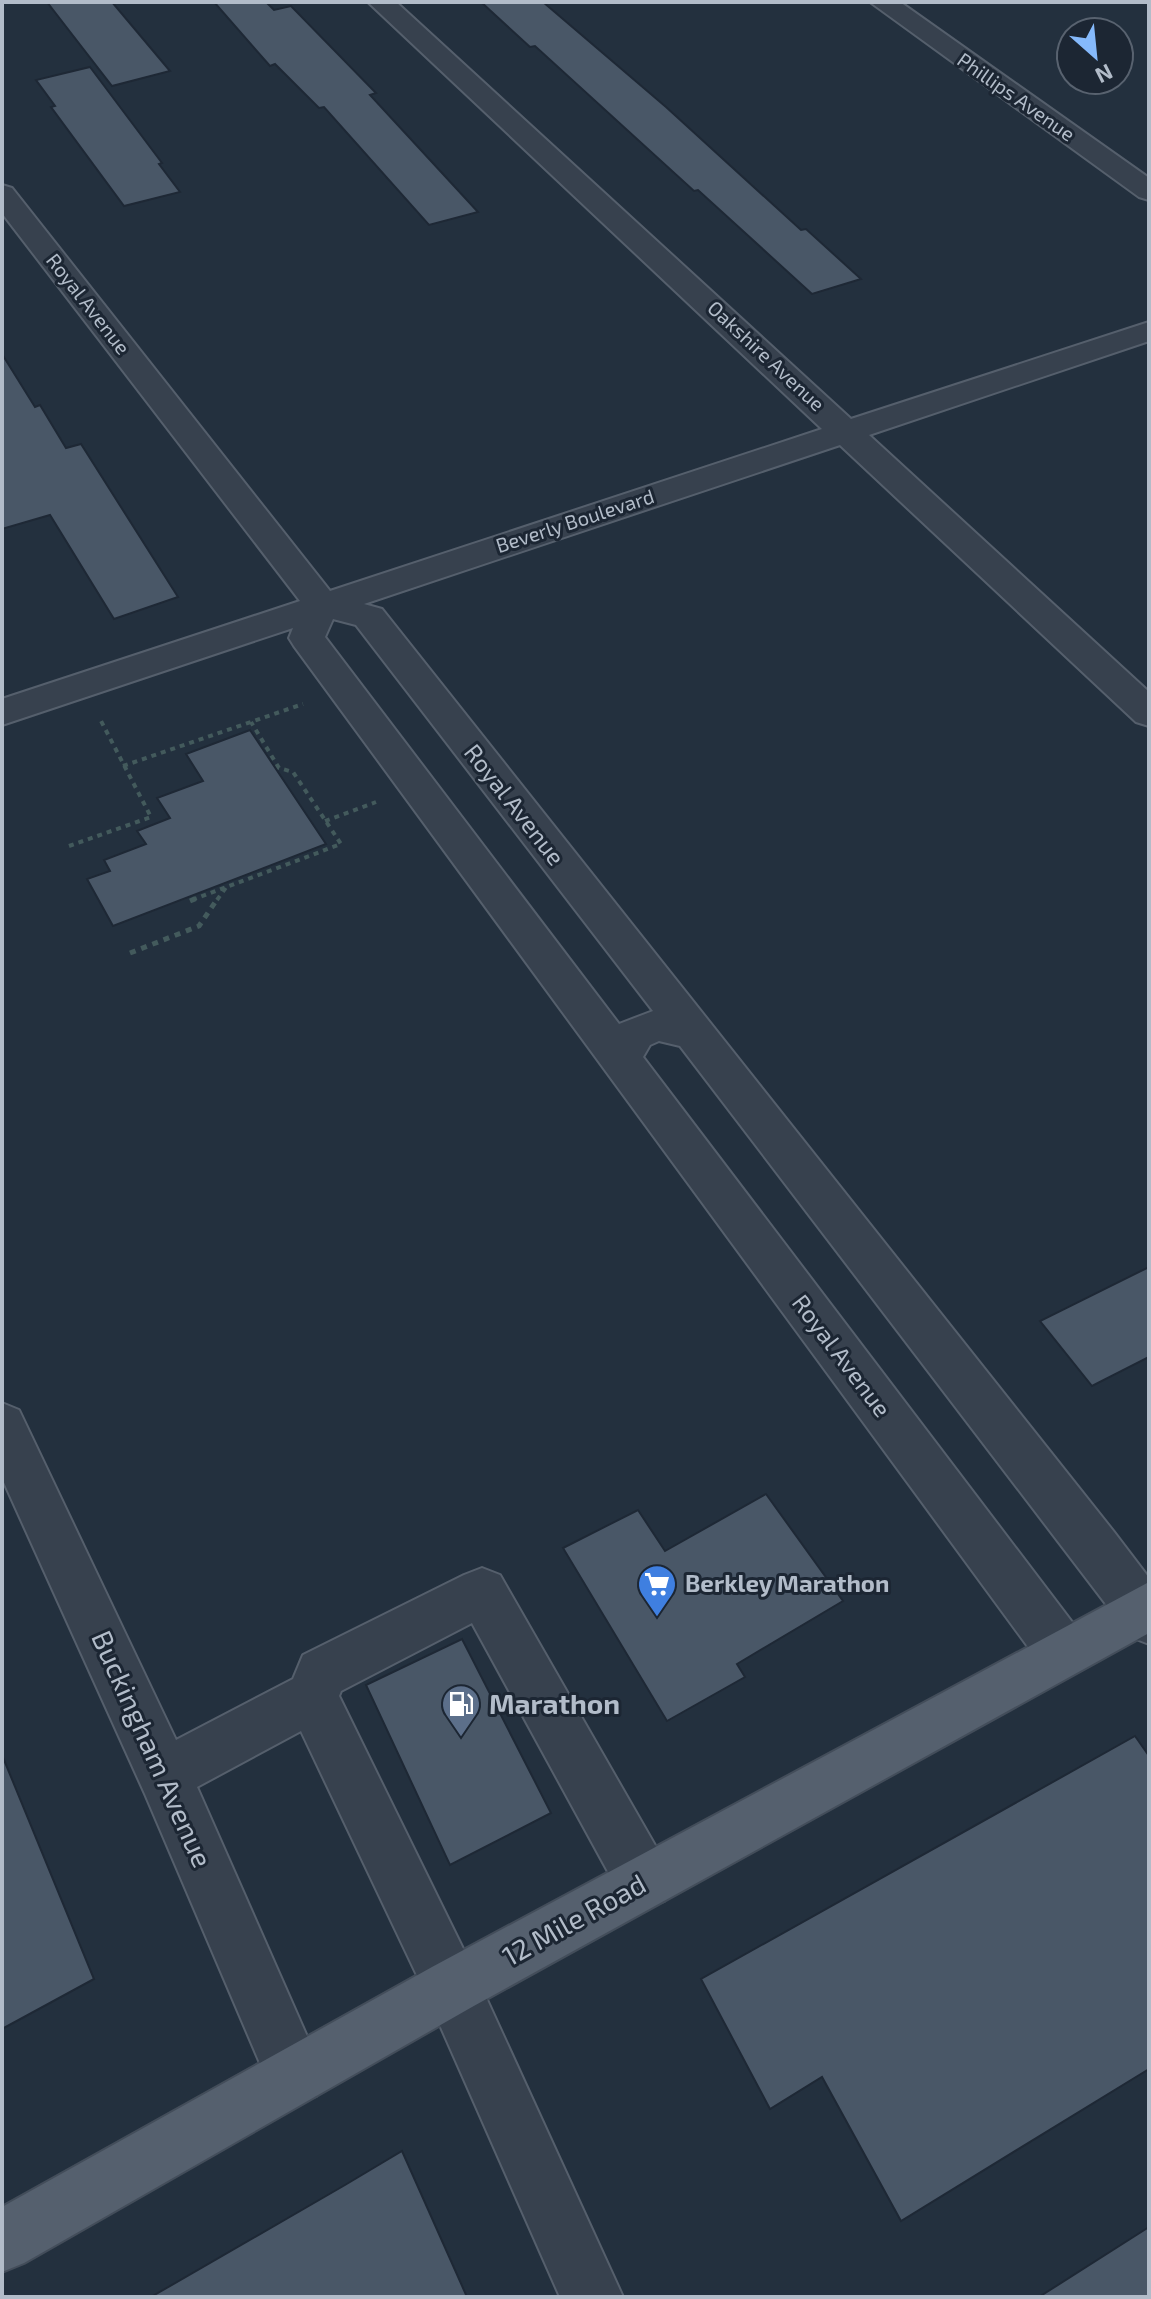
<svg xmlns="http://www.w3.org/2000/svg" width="1151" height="2299" font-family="'Exo 2',sans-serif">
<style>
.building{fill:#495767;stroke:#1e2835;stroke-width:2}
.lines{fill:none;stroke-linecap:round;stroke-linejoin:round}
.minor-casing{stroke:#555f6c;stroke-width:4}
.major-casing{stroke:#434d5a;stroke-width:4}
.path-far1{stroke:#435a5c;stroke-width:4;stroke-dasharray:5 5;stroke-linecap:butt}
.path{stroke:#435a5c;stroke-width:5;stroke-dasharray:6 6;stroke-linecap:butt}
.minor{fill:#37414e;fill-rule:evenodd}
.major{fill:#55606e;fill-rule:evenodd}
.labels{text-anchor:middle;stroke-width:6;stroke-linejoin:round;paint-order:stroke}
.far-street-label{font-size:20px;fill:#b2bcc9;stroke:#1c2633}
.street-label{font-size:24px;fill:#b2bcc9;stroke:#1c2633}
.poi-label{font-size:24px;font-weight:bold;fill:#b2bcc9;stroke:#1c2633;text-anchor:start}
.near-poi-label{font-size:28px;font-weight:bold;fill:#b2bcc9;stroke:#1c2633;text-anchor:start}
.near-street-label{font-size:28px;fill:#b2bcc9;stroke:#1c2633}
</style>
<rect width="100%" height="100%" fill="#23303e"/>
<path class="building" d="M 47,2 L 112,2 L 170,71 L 112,86 Z
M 214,2 L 266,2 L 274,10 L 291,6 L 376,93 L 370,95 L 478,212 L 429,225 L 324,107 L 319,108 L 275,64 L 270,66 Z
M 481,2 L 543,2 L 666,107 L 801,230 L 806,229 L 861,279 L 812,294 L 698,190 L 694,191 L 535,46 L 530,47 Z
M 90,67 L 162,163 L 159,164 L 180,192 L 124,206 L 51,107 L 55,106 L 36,80 Z
M 2,354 L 35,407 L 40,405 L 66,448 L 81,444 L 178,597 L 114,619 L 50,515 L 2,529 Z
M 250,730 L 326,844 L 113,926 L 87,879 L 110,871 L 104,860 L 146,844 L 137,831 L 170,818 L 157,798 L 203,781 L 186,754 Z
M 1149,1267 L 1149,1357 L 1092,1386 L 1040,1321 Z
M 766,1494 L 843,1601 L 737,1664 L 745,1677 L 667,1721 L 563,1548 L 638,1510 L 665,1551 Z
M 462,1639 L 551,1813 L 450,1865 L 366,1685 Z
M 1135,1736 L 1149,1756 L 1149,2069 L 901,2221 L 822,2077 L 770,2109 L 701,1979 Z
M 2,1755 L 94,1979 L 2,2029 Z
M 402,2151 L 467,2297 L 151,2297 L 345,2185 Z
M 1149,2227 L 1149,2297 L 1039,2297 Z"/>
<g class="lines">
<defs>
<path id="minor" d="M 368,2 L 396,2 L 851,419 L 1149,322 L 1149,341 L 869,435 L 1149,692 L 1149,726 L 1136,722 L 840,445 L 364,604 L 382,609 L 1114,1532 L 1149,1578 L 1149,1644 L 1131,1637 L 680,1046 L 659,1041 L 650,1045 L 643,1057 L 1081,1634 L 1089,1652 L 1081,1670 L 1063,1677 L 1045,1670 L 294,646 L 289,638 L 293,628 L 2,725 L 2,699 L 300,601 L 2,213 L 2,185 L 12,188 L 330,591 L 822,429 ZM 333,619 L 356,625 L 653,1011 L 619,1024 L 325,637 Z
M 870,2 L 900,2 L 1149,178 L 1149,200 L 1139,197 Z
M 2,1403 L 19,1410 L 176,1740 L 293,1679 L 303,1655 L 464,1575 L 482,1568 L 500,1575 L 664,1861 L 672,1881 L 664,1901 L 644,1909 L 624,1901 L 472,1623 L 341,1691 L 339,1696 L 472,1967 L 623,2297 L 560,2297 L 432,2007 L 301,1731 L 197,1787 L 324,2075 L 316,2096 L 295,2104 L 274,2096 L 145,1794 L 2,1478 Z"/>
<path id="major" d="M 1149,1582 L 1149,1633 L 472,2007 L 24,2263 L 2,2272 L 2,2207 L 432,1967 Z"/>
</defs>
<use href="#minor" class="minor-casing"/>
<use href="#major" class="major-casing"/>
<path class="path-far1" d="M 123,766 L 303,704
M 325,821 L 376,802
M 69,846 L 151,817 L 100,719
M 192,900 L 341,844 L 293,772 L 279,768 L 251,722
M 217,900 L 227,886"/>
<path class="path" d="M 190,901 L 197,898
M 130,953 L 199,926 L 218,898"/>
<use href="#minor" class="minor"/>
<use href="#major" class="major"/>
</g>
<defs>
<symbol id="supermarket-pin" viewBox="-11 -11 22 30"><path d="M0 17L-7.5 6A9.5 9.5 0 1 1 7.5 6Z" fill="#3f7fe0" stroke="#1c2633"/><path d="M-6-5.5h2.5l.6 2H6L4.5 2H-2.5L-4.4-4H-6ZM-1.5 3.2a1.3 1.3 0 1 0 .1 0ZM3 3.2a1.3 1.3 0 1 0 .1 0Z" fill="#fff"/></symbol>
<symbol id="fuel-pin" viewBox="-11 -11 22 30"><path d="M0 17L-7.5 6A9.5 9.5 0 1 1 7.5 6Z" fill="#5c6f8a" stroke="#1c2633"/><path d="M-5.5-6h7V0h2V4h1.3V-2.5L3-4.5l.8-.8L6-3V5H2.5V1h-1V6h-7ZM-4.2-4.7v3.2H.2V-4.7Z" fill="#fff"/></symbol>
</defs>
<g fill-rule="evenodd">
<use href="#supermarket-pin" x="635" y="1562" width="44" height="60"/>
<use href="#fuel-pin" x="439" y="1682" width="44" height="60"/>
</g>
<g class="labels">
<g class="far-street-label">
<text transform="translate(1016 97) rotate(35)" y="7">Phillips Avenue</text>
<text transform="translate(88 304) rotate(52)" y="7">Royal Avenue</text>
<text transform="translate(766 356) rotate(43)" y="7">Oakshire Avenue</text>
<text transform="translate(575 521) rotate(-18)" y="7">Beverly Boulevard</text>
</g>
<g class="street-label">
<text transform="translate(514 805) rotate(52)" y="8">Royal Avenue</text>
<text transform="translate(841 1356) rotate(53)" y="8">Royal Avenue</text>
</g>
<g class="poi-label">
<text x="685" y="1592">Berkley Marathon</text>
</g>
<g class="near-poi-label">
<text x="489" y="1714">Marathon</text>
</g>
<g class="near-street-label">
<text transform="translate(152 1749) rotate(66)" y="10">Buckingham Avenue</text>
<text transform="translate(574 1920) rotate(-29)" y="10">12 Mile Road</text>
</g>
</g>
<rect width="1151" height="2299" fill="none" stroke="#b2bcc9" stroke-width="8"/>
<g transform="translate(1095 56) rotate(153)"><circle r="38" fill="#1c2633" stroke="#58626f" stroke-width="2"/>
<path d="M0-6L14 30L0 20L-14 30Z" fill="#85b9fb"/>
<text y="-12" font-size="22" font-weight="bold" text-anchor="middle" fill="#b2bcc9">N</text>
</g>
</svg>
